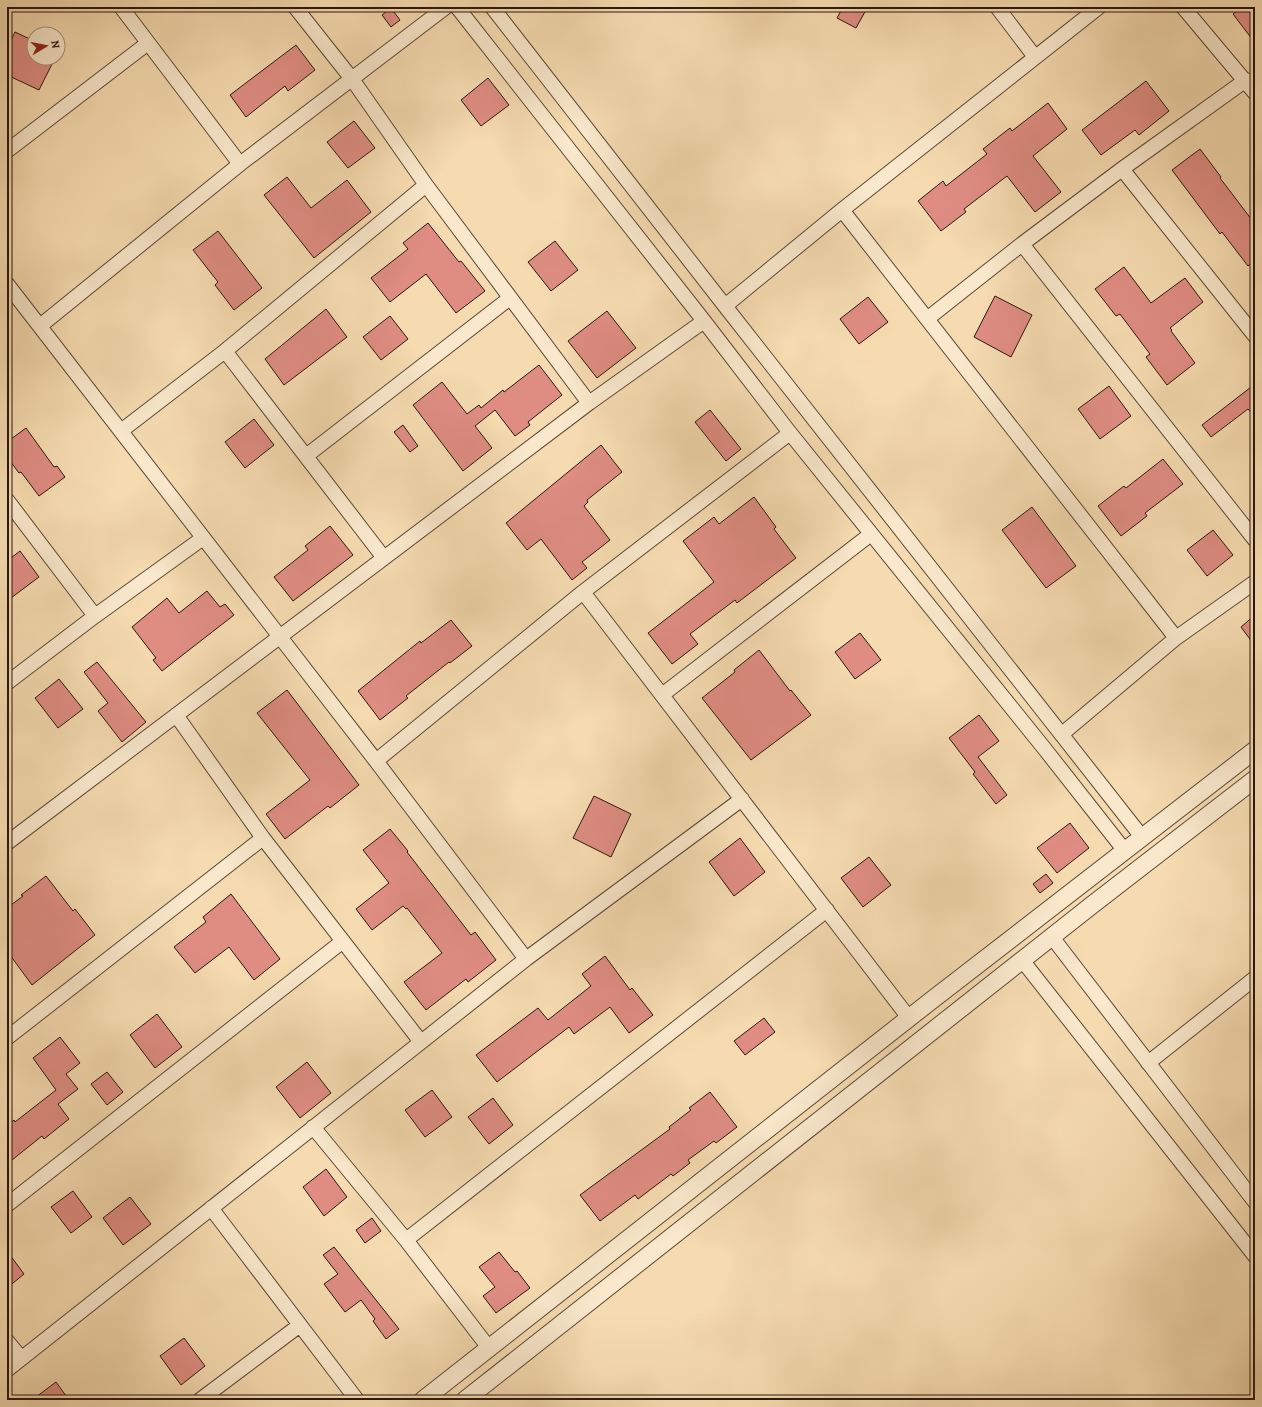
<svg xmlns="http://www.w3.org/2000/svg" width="1262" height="1407" font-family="Alegreya,serif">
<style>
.building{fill:#df8d83;stroke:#29160f}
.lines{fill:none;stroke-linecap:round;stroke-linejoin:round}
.minor-casing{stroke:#5c4737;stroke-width:16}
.tertiary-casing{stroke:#5c4737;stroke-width:19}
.minor{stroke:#f9e8cc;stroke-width:14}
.tertiary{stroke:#f9e8cc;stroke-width:17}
</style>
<rect width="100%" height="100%" fill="#f6dbb0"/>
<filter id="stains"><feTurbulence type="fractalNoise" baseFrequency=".005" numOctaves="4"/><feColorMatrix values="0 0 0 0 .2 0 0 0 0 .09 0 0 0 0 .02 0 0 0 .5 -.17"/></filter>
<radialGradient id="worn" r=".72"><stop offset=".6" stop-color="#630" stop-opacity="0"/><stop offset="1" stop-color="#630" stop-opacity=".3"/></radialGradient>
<path class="building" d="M 843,7 L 859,7 L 866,10 L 856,28 L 837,18 Z
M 1242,7 L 1255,7 L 1255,43 L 1233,14 Z
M 391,8 L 400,20 L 391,27 L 382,15 Z
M 15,32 L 34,41 L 34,58 L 55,58 L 39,90 L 7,75 L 7,48 Z
M 296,45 L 315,70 L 288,91 L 285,86 L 246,117 L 230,95 Z
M 488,78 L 509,105 L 481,126 L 461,100 Z
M 1146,81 L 1169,111 L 1139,135 L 1135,130 L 1101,155 L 1082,130 Z
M 1048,103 L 1067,129 L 1033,156 L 1061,192 L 1035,212 L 1007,176 L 964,209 L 966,212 L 941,231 L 918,201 L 943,181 L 946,186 L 987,154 L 983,149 L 1010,128 L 1012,131 Z
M 354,121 L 375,148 L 348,168 L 327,142 Z
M 1200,149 L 1221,177 L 1220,178 L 1255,224 L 1255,261 L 1248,266 L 1222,232 L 1220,234 L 1172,170 Z
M 287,177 L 311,208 L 347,180 L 371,212 L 314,258 L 264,195 Z
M 428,223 L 459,262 L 461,261 L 485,291 L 456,313 L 426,274 L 390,302 L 371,278 L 408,249 L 403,243 Z
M 218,231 L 262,288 L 234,310 L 215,285 L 218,282 L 193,250 Z
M 555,241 L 578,270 L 551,291 L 528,262 Z
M 1124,267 L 1151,303 L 1185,278 L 1203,302 L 1170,328 L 1172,330 L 1171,331 L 1195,363 L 1167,385 L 1146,357 L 1150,354 L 1120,314 L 1116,316 L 1095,289 Z
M 995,296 L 1032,315 L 1011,357 L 974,337 Z
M 868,297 L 888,322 L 859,344 L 840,319 Z
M 326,309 L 347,337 L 284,385 L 265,359 Z
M 607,311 L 636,348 L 597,378 L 568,341 Z
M 390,316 L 408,339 L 381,360 L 363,337 Z
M 539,365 L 562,395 L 528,422 L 530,425 L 515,436 L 495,410 L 475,426 L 492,448 L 463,471 L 413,405 L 442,382 L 467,414 L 479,405 L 481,408 L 503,390 L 504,392 Z
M 1255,384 L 1255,417 L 1248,409 L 1211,437 L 1202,425 Z
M 1109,386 L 1131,416 L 1100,439 L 1078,409 Z
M 710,410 L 741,449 L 726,461 L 695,422 Z
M 254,419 L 274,445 L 245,468 L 225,442 Z
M 403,425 L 418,446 L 410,452 L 394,432 Z
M 26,428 L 54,467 L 57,466 L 65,477 L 39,496 L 21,472 L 19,473 L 7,457 L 7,442 Z
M 601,445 L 622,472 L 587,500 L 588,502 L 584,506 L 610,540 L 582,562 L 587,568 L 572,580 L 541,539 L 527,550 L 506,523 Z
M 1163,459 L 1183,484 L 1145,513 L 1147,516 L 1121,536 L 1098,506 L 1124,486 L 1126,488 Z
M 754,497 L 776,527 L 774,529 L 796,558 L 737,603 L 735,600 L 690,634 L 698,644 L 672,664 L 648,633 L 714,582 L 683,541 L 714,517 L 719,524 Z
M 1032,507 L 1076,566 L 1046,588 L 1002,530 Z
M 330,526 L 353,555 L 293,601 L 274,577 L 308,550 L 305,546 Z
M 1213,530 L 1233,555 L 1207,576 L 1187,550 Z
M 20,551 L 39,577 L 7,601 L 7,561 Z
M 207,591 L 220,607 L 225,604 L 234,615 L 162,671 L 153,660 L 156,658 L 132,627 L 167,598 L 179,613 Z
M 1255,615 L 1255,646 L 1241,627 Z
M 451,620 L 472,646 L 450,663 L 449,662 L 406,696 L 408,698 L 380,720 L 358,691 L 420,641 L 421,643 Z
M 860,633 L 881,660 L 855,679 L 835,652 Z
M 759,650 L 790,691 L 791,690 L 811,715 L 751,760 L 702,698 L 735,672 L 734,670 Z
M 97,662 L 146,722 L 122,742 L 98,711 L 108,703 L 84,672 Z
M 59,679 L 83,709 L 58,728 L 35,698 Z
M 287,690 L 359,785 L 330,808 L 328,806 L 285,839 L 266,814 L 310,780 L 257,713 Z
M 979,715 L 999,741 L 978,757 L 1007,795 L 996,804 L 973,774 L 975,772 L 949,738 Z
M 594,796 L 631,814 L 611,857 L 573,838 Z
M 1070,823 L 1089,848 L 1057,873 L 1037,848 Z
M 390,829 L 408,851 L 407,852 L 471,935 L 475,932 L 496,960 L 468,982 L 466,979 L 426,1010 L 404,982 L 442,953 L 407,908 L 406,909 L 403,906 L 372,930 L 356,909 L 389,883 L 363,850 Z
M 740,838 L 765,872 L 734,896 L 709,862 Z
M 869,857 L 891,885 L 863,907 L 841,878 Z
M 1046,874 L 1053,883 L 1040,893 L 1033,884 Z
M 46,876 L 73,911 L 75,909 L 95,935 L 32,985 L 7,951 L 7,908 L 23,896 L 21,895 Z
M 231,894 L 280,959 L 254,980 L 229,947 L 195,973 L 174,947 L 206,922 L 203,917 Z
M 605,956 L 630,990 L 632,988 L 653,1015 L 629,1033 L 610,1007 L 574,1034 L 569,1027 L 497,1082 L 476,1055 L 538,1008 L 548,1020 L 591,986 L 582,974 Z
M 157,1014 L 182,1047 L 155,1068 L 130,1035 Z
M 764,1018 L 775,1032 L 745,1055 L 734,1041 Z
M 60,1037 L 80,1063 L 66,1074 L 78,1089 L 58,1104 L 69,1119 L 44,1139 L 42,1136 L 7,1164 L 7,1126 L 14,1120 L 15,1122 L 56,1090 L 33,1058 Z
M 307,1062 L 331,1093 L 300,1118 L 276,1087 Z
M 107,1072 L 123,1092 L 107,1105 L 91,1084 Z
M 432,1090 L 452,1117 L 425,1137 L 405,1110 Z
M 710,1092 L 737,1127 L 716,1143 L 714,1141 L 688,1160 L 690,1163 L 673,1176 L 671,1174 L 638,1199 L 635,1195 L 600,1221 L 580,1195 L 670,1129 L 669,1127 L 691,1110 L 689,1108 Z
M 493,1098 L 513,1125 L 489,1144 L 468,1117 Z
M 326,1169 L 347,1197 L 324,1216 L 303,1187 Z
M 73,1191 L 92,1217 L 71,1233 L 51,1207 Z
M 130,1197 L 151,1224 L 123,1245 L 103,1218 Z
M 372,1218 L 381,1231 L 365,1243 L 356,1230 Z
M 334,1247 L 399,1329 L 386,1339 L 373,1321 L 375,1319 L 361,1300 L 345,1312 L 324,1284 L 338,1274 L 323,1255 Z
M 7,1251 L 24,1274 L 7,1288 Z
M 499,1252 L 515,1272 L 517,1271 L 530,1288 L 496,1313 L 483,1296 L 495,1287 L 479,1267 Z
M 184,1338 L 205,1366 L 181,1385 L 160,1356 Z
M 56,1382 L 69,1400 L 32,1400 Z"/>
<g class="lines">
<defs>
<path id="minor" d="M 121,7 L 240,164 L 446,7
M 295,7 L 352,79 L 426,185
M 457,7 L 704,321 L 790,433 L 1044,748 L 1125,851
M 492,7 L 725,306 L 1142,837
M 997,7 L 1035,57
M 1183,7 L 1255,93
M 7,151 L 148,43
M 1122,169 L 1255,336
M 842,210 L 1176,638
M 1022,244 L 1255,540
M 7,284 L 376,761
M 725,306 L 842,210 L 1099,7
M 927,319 L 1022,244 L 1122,169 L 1246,80
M 40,326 L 240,164
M 121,431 L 225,351
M 306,456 L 510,298
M 7,500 L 95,616 L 7,683
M 384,558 L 225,351 L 426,185 L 589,403
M 583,592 L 909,1018
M 95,616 L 203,538
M 662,695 L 871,534
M 1062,734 L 1176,638 L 1255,582
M 263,838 L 421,1042
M 7,843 L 589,403 L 704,321
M 1052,937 L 1255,1202
M 526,959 L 742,799
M 1022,960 L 1255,1256
M 7,1038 L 263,838 L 176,715
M 1148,1063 L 1255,978
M 313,1127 L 406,1240
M 7,1205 L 343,941
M 211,1208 L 357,1400
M 7,1341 L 21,1358
M 489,1348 L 406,1240 L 827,910
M 7,1370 L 526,959 L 376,761 L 583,592 L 790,433
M 200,1400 L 300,1325"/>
<path id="tertiary" d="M 423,1400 L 932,1000 L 1255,750
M 465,1400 L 1092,905 L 1255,779"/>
</defs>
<use href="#minor" class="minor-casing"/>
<use href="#tertiary" class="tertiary-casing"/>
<use href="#minor" class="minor"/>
<use href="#tertiary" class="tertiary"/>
</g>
<rect width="1262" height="1407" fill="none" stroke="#f6dbb0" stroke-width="24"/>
<rect x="8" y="8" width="1246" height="1391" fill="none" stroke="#29160f" stroke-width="2"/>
<rect x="12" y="12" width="1238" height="1383" fill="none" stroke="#29160f"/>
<g transform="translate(46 46) rotate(80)"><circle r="19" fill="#f9e8cc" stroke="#a69480"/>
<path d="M0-3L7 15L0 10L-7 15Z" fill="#8f2418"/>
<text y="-6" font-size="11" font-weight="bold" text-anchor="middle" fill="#29160f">N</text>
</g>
<rect width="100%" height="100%" filter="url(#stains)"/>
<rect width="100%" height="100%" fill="url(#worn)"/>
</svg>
